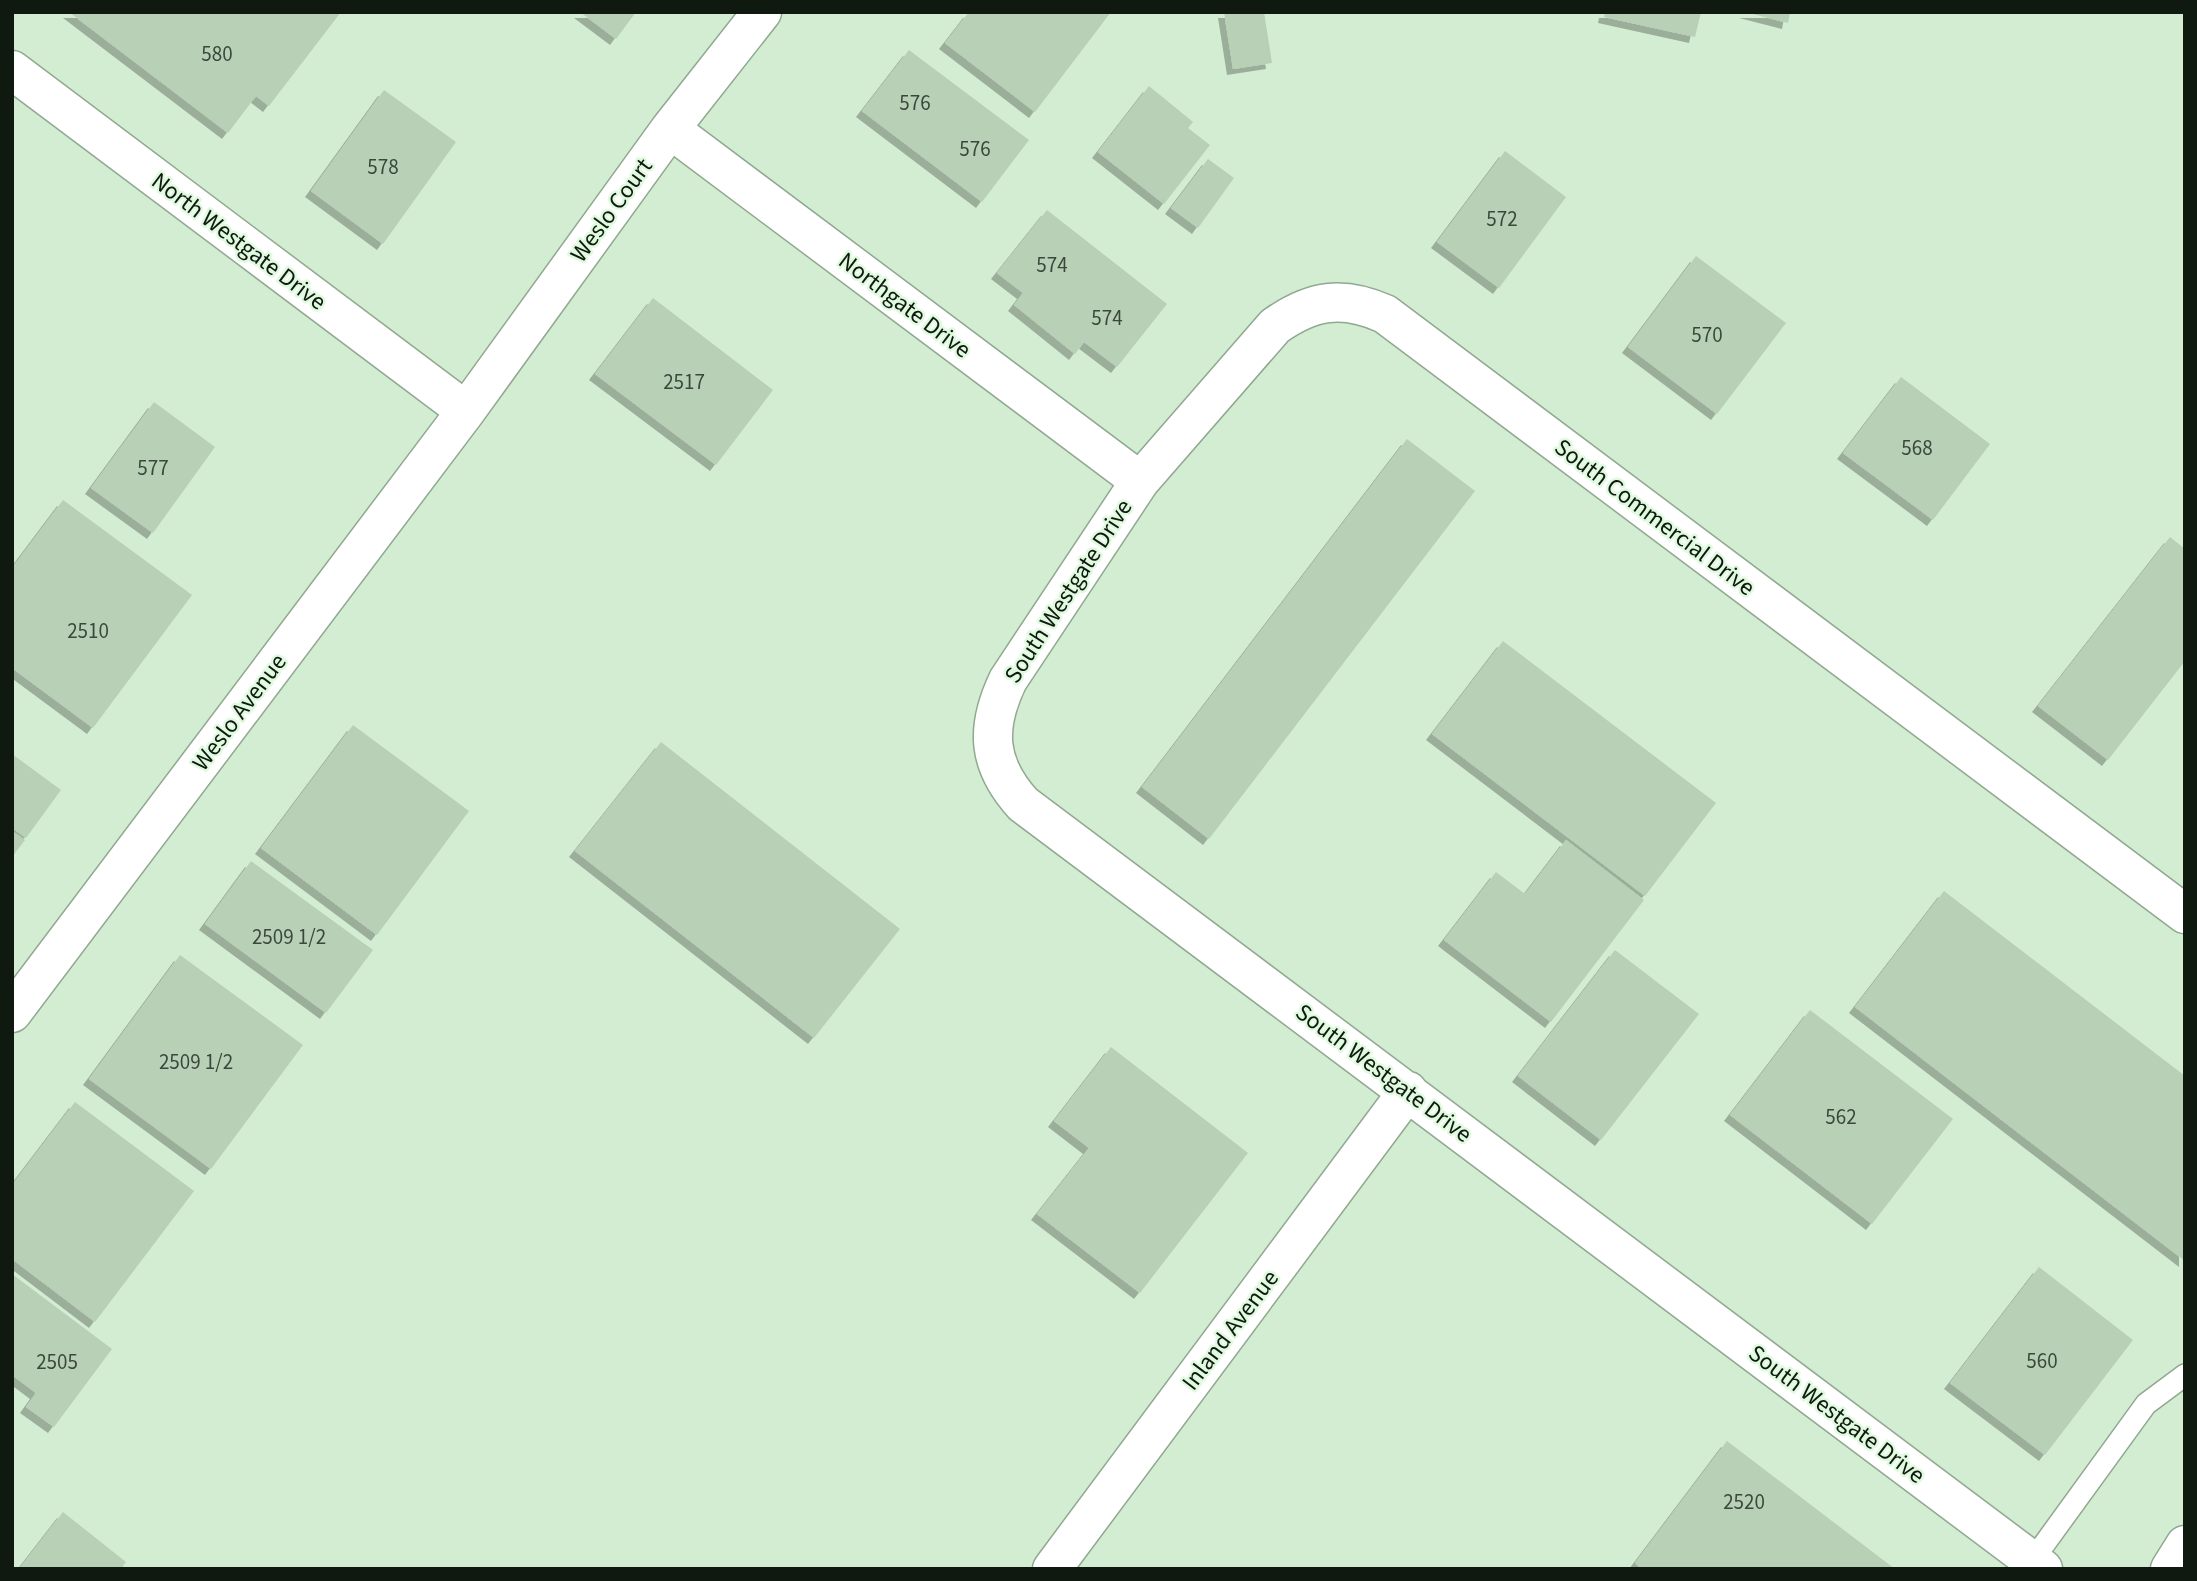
<svg xmlns="http://www.w3.org/2000/svg" width="2197" height="1581" font-family="'Source Sans 3',sans-serif">
<style>
.building{fill:#b7d0b6;filter:url(#shadow)}
.lines{fill:none;stroke-linecap:round;stroke-linejoin:round}
.service-casing{stroke:#90a88f;stroke-width:24}
.minor-casing{stroke:#90a88f;stroke-width:41}
.service{stroke:#fff;stroke-width:21}
.minor{stroke:#fff;stroke-width:38}
.labels{text-anchor:middle;stroke-width:5;stroke-linejoin:round;paint-order:stroke}
.number-label{font-size:21px;fill:#3a473a}
.street-label{font-size:24px;fill:#101910;stroke:#e0fadf}
</style>
<defs>
<filter id="shadow"><feDropShadow dx="-6" dy="6" stdDeviation="0" flood-color="#0004"/></filter>
</defs>
<rect width="100%" height="100%" fill="#d3edd2"/>
<path class="building" d="M 69,12 L 341,12 L 269,106 L 256,96 L 228,133 Z
M 580,12 L 636,12 L 616,39 Z
M 969,12 L 1111,12 L 1035,112 L 945,43 Z
M 1224,12 L 1264,12 L 1272,63 L 1233,69 Z
M 1605,12 L 1701,12 L 1695,37 L 1604,17 Z
M 1745,12 L 1790,12 L 1788,23 Z
M 909,50 L 1029,140 L 982,202 L 862,111 Z
M 1149,86 L 1193,122 L 1188,128 L 1210,145 L 1164,204 L 1098,152 Z
M 384,90 L 456,142 L 383,244 L 311,191 Z
M 1505,151 L 1566,197 L 1499,288 L 1437,242 Z
M 1208,159 L 1234,178 L 1198,228 L 1171,208 Z
M 1047,210 L 1167,304 L 1117,367 L 1084,342 L 1075,354 L 1014,305 L 1023,293 L 997,273 Z
M 1696,256 L 1786,323 L 1717,414 L 1628,347 Z
M 653,298 L 773,390 L 716,465 L 595,374 Z
M 1901,377 L 1990,444 L 1933,520 L 1843,453 Z
M 154,402 L 215,447 L 153,533 L 91,488 Z
M 1407,439 L 1475,491 L 1209,839 L 1142,787 Z
M 63,500 L 192,595 L 93,728 L 12,668 L 12,568 Z
M 2170,537 L 2185,549 L 2185,661 L 2108,760 L 2038,706 Z
M 1503,641 L 1716,803 L 1645,896 L 1432,734 Z
M 353,725 L 469,811 L 377,935 L 261,848 Z
M 661,742 L 900,929 L 814,1038 L 575,851 Z
M 12,754 L 61,790 L 26,838 L 12,828 Z
M 12,831 L 25,840 L 12,857 Z
M 1566,840 L 1644,900 L 1551,1022 L 1444,940 L 1496,872 L 1525,894 Z
M 251,861 L 373,950 L 326,1013 L 205,924 Z
M 1944,891 L 2185,1076 L 2185,1261 L 1855,1007 Z
M 1615,950 L 1699,1014 L 1601,1140 L 1518,1076 Z
M 180,955 L 303,1045 L 211,1169 L 89,1079 Z
M 1810,1010 L 1953,1119 L 1872,1224 L 1730,1115 Z
M 1111,1047 L 1248,1153 L 1140,1293 L 1037,1214 L 1089,1148 L 1054,1121 Z
M 75,1102 L 194,1191 L 95,1322 L 12,1259 L 12,1185 Z
M 2039,1267 L 2133,1340 L 2045,1455 L 1950,1383 Z
M 12,1274 L 112,1349 L 54,1427 L 26,1407 L 36,1393 L 12,1375 Z
M 1727,1441 L 1895,1569 L 1642,1569 L 1635,1563 Z
M 63,1512 L 126,1562 L 121,1569 L 19,1569 Z"/>
<g class="lines">
<defs>
<path id="service" d="M 2032,1561 L 2146,1404 L 2185,1375"/>
<path id="minor" d="M 12,70 L 466,411
M 670,129 L 1140,481
M 12,1013 L 466,411 L 670,129 L 762,12
M 1052,1569 L 1408,1091
M 2043,1569 L 1023,804 C 987,764 985,728 1008,680 L 1140,481 L 1275,326 C 1312,300 1342,295 1385,314 L 2185,914
M 2170,1569 L 2185,1545"/>
</defs>
<use href="#service" class="service-casing"/>
<use href="#minor" class="minor-casing"/>
<use href="#service" class="service"/>
<use href="#minor" class="minor"/>
</g>
<g class="labels">
<g class="number-label">
<text x="217" y="61">580</text>
<text x="915" y="110">576</text>
<text x="975" y="156">576</text>
<text x="383" y="174">578</text>
<text x="1502" y="226">572</text>
<text x="1052" y="272">574</text>
<text x="1107" y="325">574</text>
<text x="1707" y="342">570</text>
<text x="684" y="389">2517</text>
<text x="1917" y="455">568</text>
<text x="153" y="475">577</text>
<text x="88" y="638">2510</text>
<text x="289" y="944">2509 1/2</text>
<text x="196" y="1069">2509 1/2</text>
<text x="1841" y="1124">562</text>
<text x="2042" y="1368">560</text>
<text x="57" y="1369">2505</text>
<text x="1744" y="1509">2520</text>
</g>
<g class="street-label">
<text transform="translate(611 210) rotate(-54)" y="8">Weslo Court</text>
<text transform="translate(239 241) rotate(37)" y="8">North Westgate Drive</text>
<text transform="translate(905 305) rotate(37)" y="8">Northgate Drive</text>
<text transform="translate(1655 517) rotate(37)" y="8">South Commercial Drive</text>
<text transform="translate(1068 591) rotate(-57)" y="8">South Westgate Drive</text>
<text transform="translate(239 712) rotate(-53)" y="8">Weslo Avenue</text>
<text transform="translate(1384 1073) rotate(37)" y="8">South Westgate Drive</text>
<text transform="translate(1230 1330) rotate(-53)" y="8">Inland Avenue</text>
<text transform="translate(1837 1414) rotate(37)" y="8">South Westgate Drive</text>
</g>
</g>
<rect width="2197" height="1581" fill="none" stroke="#101910" stroke-width="28"/>
</svg>
